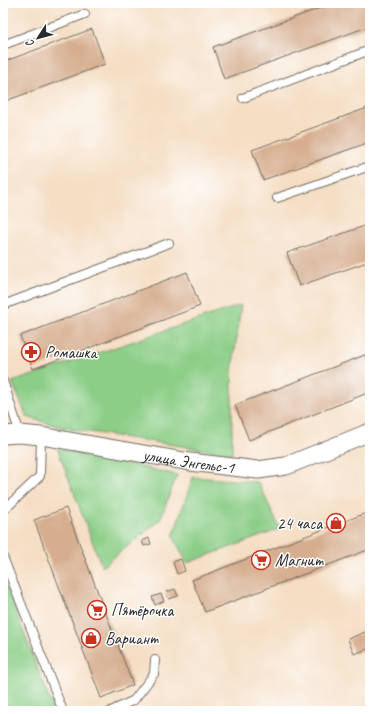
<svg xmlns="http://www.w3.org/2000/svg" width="373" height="714" font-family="Caveat,sans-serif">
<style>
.green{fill:#8cce87;stroke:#5c7c59}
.building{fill:#d6ad8e}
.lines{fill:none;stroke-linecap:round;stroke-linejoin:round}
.lane-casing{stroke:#726a61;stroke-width:10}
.street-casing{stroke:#726a61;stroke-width:19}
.lane{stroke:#fff;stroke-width:8}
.street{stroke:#fff;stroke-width:17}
.labels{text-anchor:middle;stroke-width:3;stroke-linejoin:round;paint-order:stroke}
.poi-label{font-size:17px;fill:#2b2b2b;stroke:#fff;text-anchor:start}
.street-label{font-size:17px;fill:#2b2b2b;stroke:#fff}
</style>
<rect width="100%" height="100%" fill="#fff"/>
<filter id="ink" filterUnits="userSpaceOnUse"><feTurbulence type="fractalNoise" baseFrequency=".025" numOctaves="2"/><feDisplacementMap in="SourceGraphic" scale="8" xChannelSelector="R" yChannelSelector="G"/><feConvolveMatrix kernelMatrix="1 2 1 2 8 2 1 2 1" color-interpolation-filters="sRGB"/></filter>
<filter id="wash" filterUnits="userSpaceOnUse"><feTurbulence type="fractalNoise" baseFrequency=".012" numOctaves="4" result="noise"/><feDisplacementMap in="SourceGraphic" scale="16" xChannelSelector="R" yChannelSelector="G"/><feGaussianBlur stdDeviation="0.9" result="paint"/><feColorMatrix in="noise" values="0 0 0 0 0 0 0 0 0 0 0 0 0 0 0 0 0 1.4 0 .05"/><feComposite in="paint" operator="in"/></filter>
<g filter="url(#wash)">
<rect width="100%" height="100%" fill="#f5dec4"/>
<path class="green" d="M 241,305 L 232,372 L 232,454 L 64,428 L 27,417 L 12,382 Z
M 57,448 L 177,475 L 160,520 L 102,567 Z
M 193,477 L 258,482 L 280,529 L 187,563 L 173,536 Z
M 3,578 L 54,711 L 3,711 Z"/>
<g id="blocks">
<path class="building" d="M 334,3 L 370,3 L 370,26 L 224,79 L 213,47 Z
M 92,29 L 105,64 L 3,102 L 3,62 Z
M 370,107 L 370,142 L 263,180 L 252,150 Z
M 370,224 L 370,261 L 299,286 L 287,253 Z
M 187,272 L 200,306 L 33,369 L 20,336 Z
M 370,353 L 370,392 L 249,440 L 235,405 Z
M 66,508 L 133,685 L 101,698 L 34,520 Z
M 366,513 L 370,523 L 370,549 L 205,612 L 192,580 Z
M 149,538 L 151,544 L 144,546 L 142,541 Z
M 181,559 L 185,571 L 177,574 L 173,562 Z
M 175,589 L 178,596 L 169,599 L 166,592 Z
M 161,594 L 164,601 L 155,605 L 152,597 Z
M 370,630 L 370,648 L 354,654 L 348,639 Z"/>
</g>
</g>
<g filter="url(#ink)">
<use href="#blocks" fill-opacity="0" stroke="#726a61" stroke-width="1"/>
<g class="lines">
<defs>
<path id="lane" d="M 3,45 L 85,14
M 243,98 L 370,50
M 277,198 L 370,166
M 3,305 L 169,243
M 3,381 L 20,434
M 3,511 L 40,476 L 41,436
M 3,557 L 63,711
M 111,711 L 134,700 L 154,674 L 155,660"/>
<g id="street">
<path id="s1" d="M 3,435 L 20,434 L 41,436 L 190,462 L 258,470 L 286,466 L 370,432"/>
</g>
</defs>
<use href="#lane" class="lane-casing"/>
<use href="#street" class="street-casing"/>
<use href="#lane" class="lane"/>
<use href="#street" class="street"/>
</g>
</g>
<defs>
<symbol id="pharmacy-ring" viewBox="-11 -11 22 22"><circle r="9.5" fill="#fff" stroke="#c8321e" stroke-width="1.5"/><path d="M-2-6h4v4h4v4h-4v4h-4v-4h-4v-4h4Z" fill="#c8321e"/></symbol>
<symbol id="shop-ring" viewBox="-11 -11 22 22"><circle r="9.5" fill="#fff" stroke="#c8321e" stroke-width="1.5"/><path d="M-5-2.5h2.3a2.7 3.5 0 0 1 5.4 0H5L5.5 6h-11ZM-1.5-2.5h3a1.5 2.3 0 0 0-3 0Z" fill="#c8321e"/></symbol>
<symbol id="supermarket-ring" viewBox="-11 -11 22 22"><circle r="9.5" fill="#fff" stroke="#c8321e" stroke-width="1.5"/><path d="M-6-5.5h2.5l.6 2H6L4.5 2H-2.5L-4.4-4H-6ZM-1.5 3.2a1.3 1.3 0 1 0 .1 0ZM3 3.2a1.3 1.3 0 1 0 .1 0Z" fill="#c8321e"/></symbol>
</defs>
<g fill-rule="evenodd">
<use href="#pharmacy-ring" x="20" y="341" width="22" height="22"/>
<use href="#shop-ring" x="325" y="512" width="22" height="22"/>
<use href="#supermarket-ring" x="250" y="549" width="22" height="22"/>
<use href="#supermarket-ring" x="86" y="599" width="22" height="22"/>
<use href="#shop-ring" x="80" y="627" width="22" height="22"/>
</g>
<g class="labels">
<g class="poi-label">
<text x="45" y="358">Ромашка</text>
<text x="322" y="529" text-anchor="end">24 часа</text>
<text x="275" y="566">Магнит</text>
<text x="111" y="616">Пятёрочка</text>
<text x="105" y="644">Вариант</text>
</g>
<g class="street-label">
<text dy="6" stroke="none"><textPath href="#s1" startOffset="188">улица Энгельс-1</textPath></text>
</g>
</g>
<rect width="373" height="714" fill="none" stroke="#fff" stroke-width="16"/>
<g transform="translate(38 38) rotate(234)" stroke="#ffffff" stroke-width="3" paint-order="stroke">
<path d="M0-3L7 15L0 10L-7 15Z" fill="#2b2b2b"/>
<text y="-6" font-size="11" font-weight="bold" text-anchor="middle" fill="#2b2b2b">С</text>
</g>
</svg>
